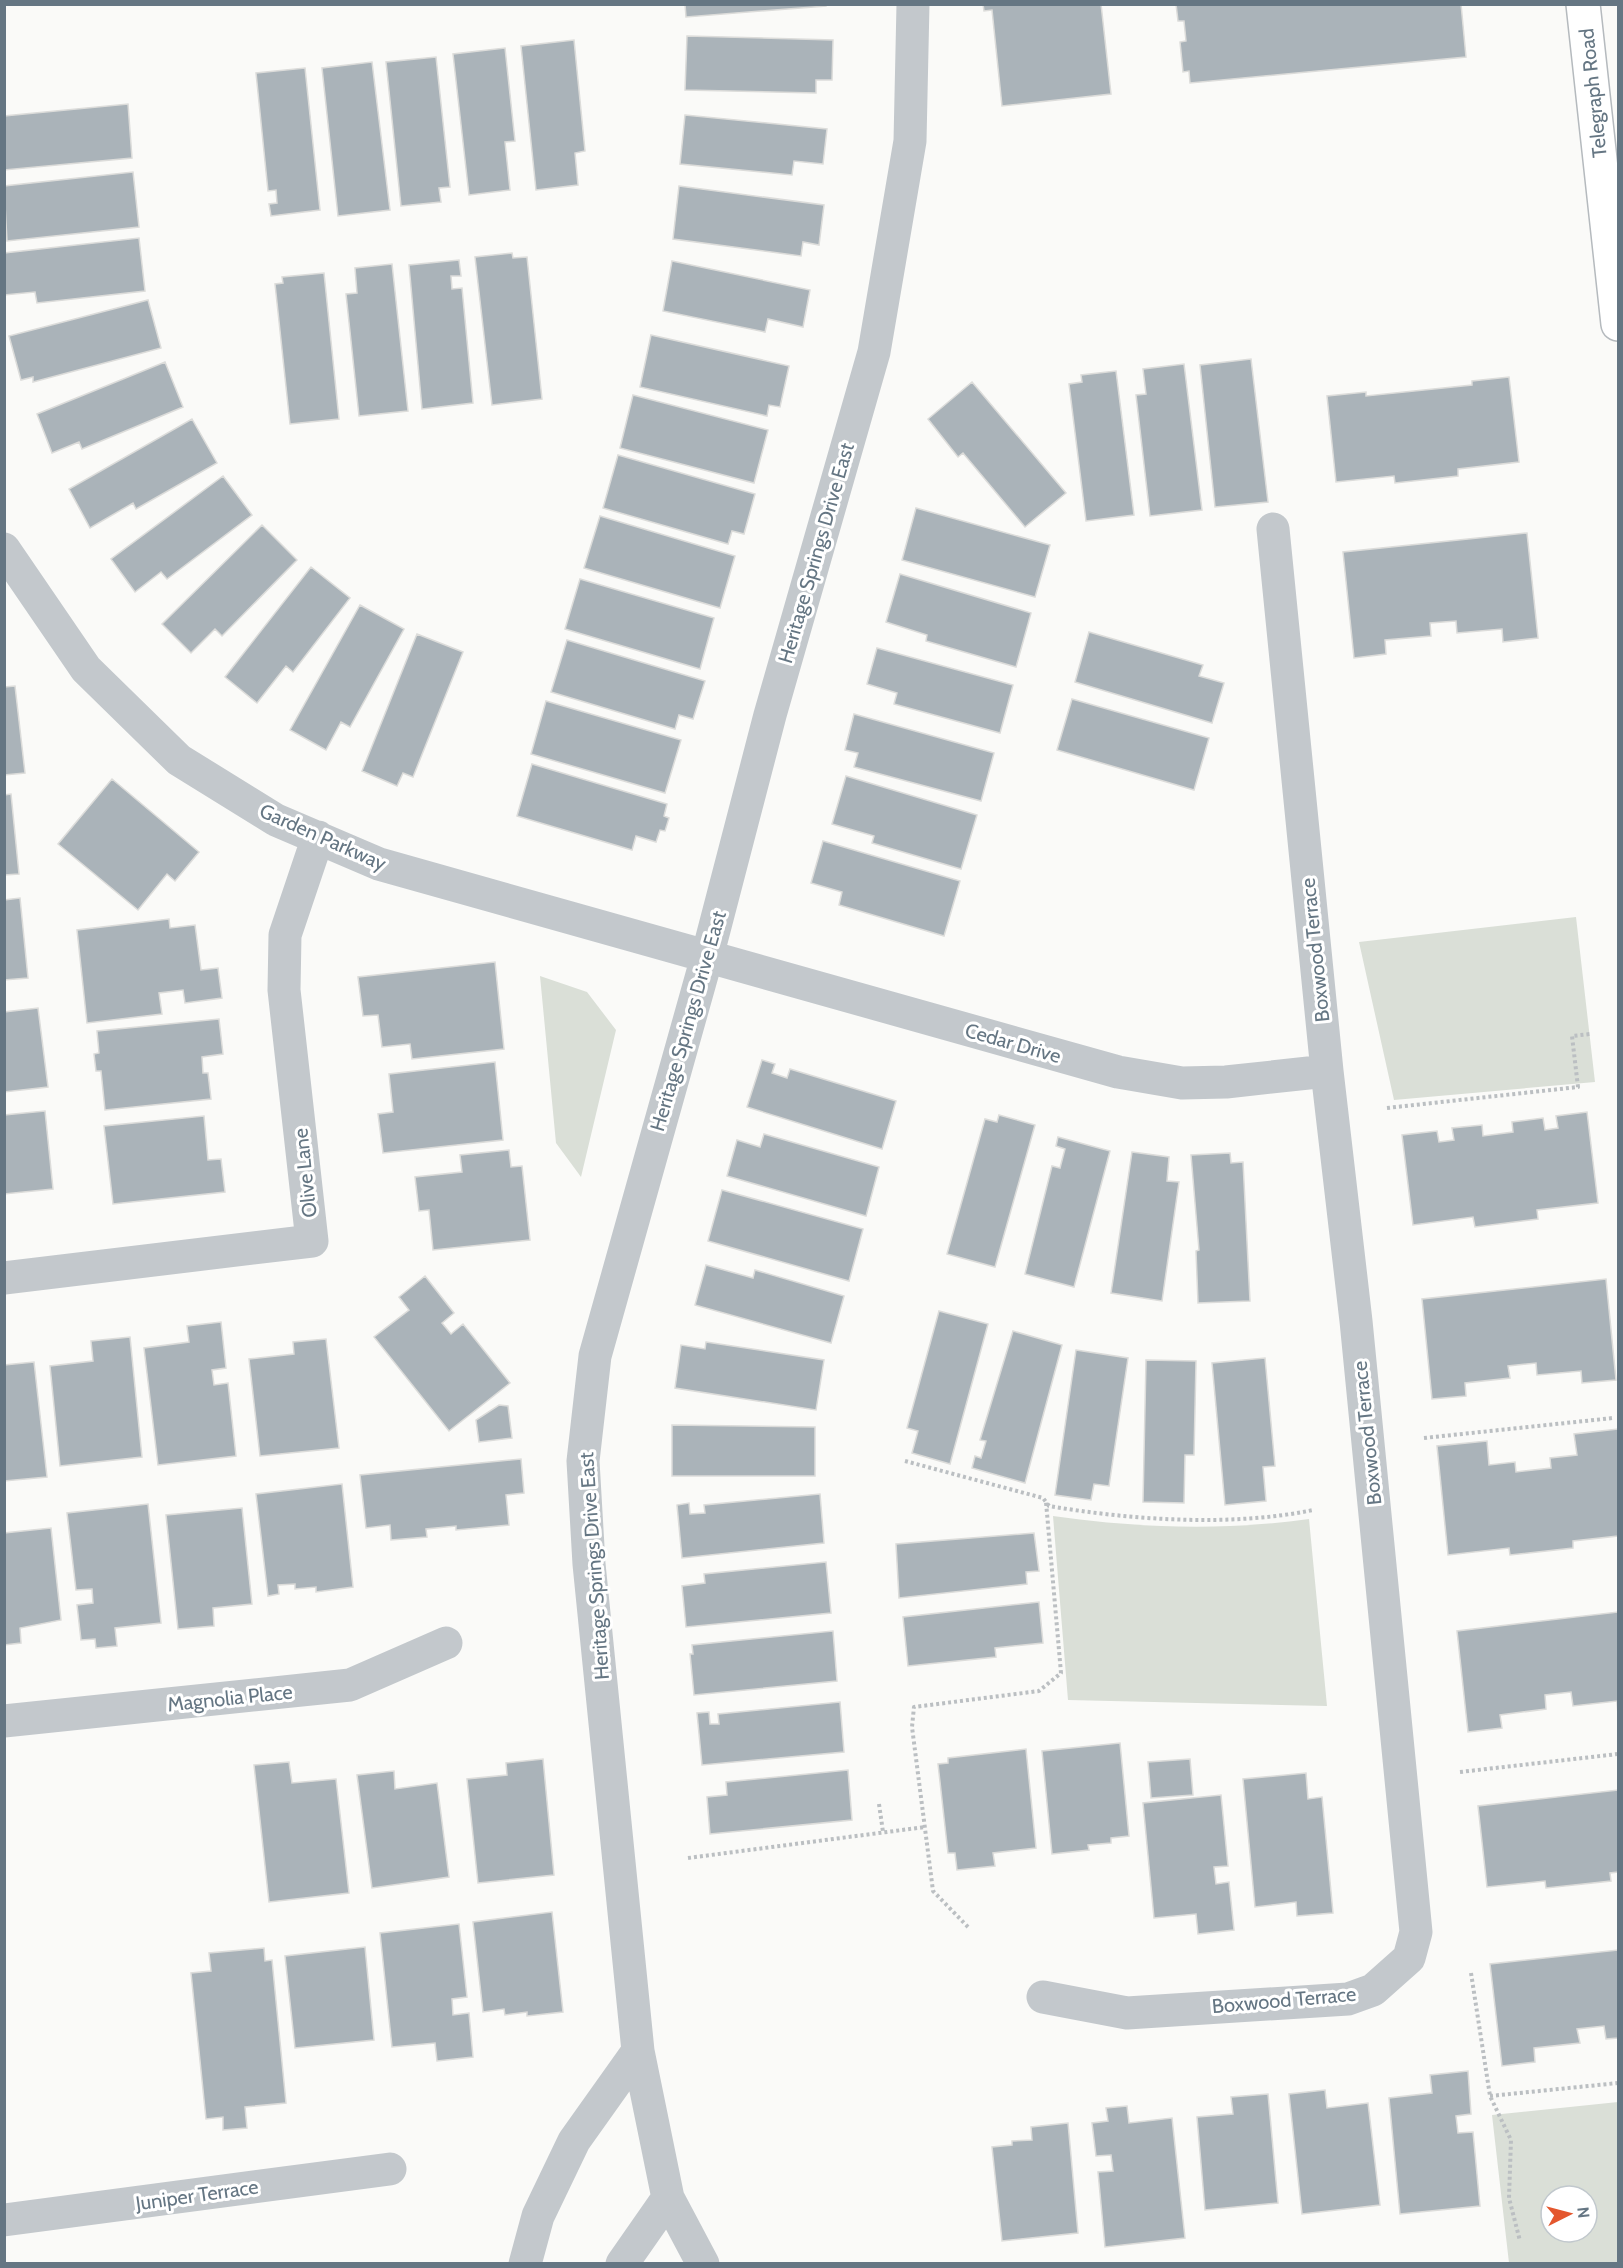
<svg xmlns="http://www.w3.org/2000/svg" width="1623" height="2268" font-family="Cabin,sans-serif">
<style>
.green{fill:#dadfd7;fill-rule:evenodd}
.building{fill:#aab3b9;stroke:#dcdcda;stroke-width:1.5}
.lines{fill:none;stroke-linecap:round;stroke-linejoin:round}
.major-casing{stroke:#b5babe;stroke-width:36}
.path{stroke:#bbbfc2;stroke-width:4;stroke-dasharray:3 3;stroke-linecap:butt}
.minor{stroke:#c3c8cc;stroke-width:33}
.major{stroke:#fff;stroke-width:33}
.labels{text-anchor:middle;stroke-width:6;stroke-linejoin:round;paint-order:stroke}
.street-label{font-size:20px;fill:#657683;stroke:#fff}
</style>
<rect width="100%" height="100%" fill="#fafaf8"/>
<path class="green" d="M 1576,917 L 1595,1082 L 1394,1100 L 1359,942 Z
M 540,976 L 587,992 L 616,1030 L 581,1177 L 556,1143 Z
M 1053,1516 C 1136,1528 1225,1531 1309,1519 L 1327,1706 L 1068,1700 Z
M 1618,2102 L 1618,2263 L 1509,2263 L 1492,2115 ZM 1551,2196 L 1587,2196 L 1587,2232 L 1551,2232 Z"/>
<path class="building" d="M 685,4 L 826,4 L 826,6 L 686,17 Z
M 983,4 L 1101,4 L 1111,94 L 1002,106 L 992,10 L 984,11 Z
M 1176,4 L 1461,4 L 1466,57 L 1190,83 L 1189,71 L 1183,72 L 1180,42 L 1186,41 L 1184,21 L 1178,21 Z
M 687,36 L 833,40 L 832,80 L 816,80 L 816,93 L 685,90 Z
M 574,40 L 585,151 L 575,153 L 578,185 L 536,190 L 521,46 Z
M 505,48 L 515,141 L 505,142 L 510,190 L 469,195 L 453,54 Z
M 436,57 L 450,187 L 439,188 L 441,202 L 401,206 L 386,62 Z
M 372,62 L 390,210 L 338,216 L 322,68 Z
M 305,68 L 320,210 L 271,216 L 269,204 L 277,203 L 276,190 L 268,191 L 256,73 Z
M 128,104 L 132,158 L 4,170 L 4,116 Z
M 685,115 L 827,129 L 823,164 L 794,161 L 792,175 L 680,164 Z
M 133,172 L 139,227 L 7,241 L 4,186 Z
M 679,186 L 824,205 L 819,245 L 803,242 L 801,256 L 673,239 Z
M 139,238 L 145,291 L 37,303 L 35,292 L 4,295 L 4,253 Z
M 512,253 L 513,258 L 527,257 L 542,399 L 492,405 L 475,257 Z
M 459,260 L 461,276 L 451,276 L 452,289 L 462,288 L 473,403 L 422,409 L 409,265 Z
M 672,261 L 810,290 L 803,327 L 768,319 L 765,332 L 663,311 Z
M 392,264 L 408,411 L 359,416 L 346,294 L 357,293 L 355,268 Z
M 324,273 L 339,419 L 290,424 L 275,284 L 283,283 L 282,277 Z
M 148,300 L 161,348 L 33,382 L 33,377 L 21,380 L 9,336 Z
M 651,335 L 789,366 L 780,407 L 769,405 L 767,416 L 640,387 Z
M 1251,359 L 1268,502 L 1215,507 L 1200,365 Z
M 165,362 L 183,407 L 82,449 L 79,442 L 52,453 L 37,414 Z
M 1184,364 L 1202,510 L 1150,516 L 1136,395 L 1146,394 L 1143,369 Z
M 1116,371 L 1134,515 L 1086,521 L 1069,384 L 1082,382 L 1081,375 Z
M 1509,377 L 1519,462 L 1458,469 L 1458,476 L 1395,483 L 1394,476 L 1336,482 L 1327,396 L 1366,392 L 1366,396 L 1472,385 L 1472,381 Z
M 972,382 L 1066,493 L 1025,527 L 963,453 L 958,457 L 928,419 Z
M 633,395 L 768,430 L 754,483 L 620,448 Z
M 192,419 L 217,463 L 136,509 L 133,503 L 90,528 L 69,489 Z
M 618,455 L 755,494 L 744,534 L 732,531 L 728,544 L 603,508 Z
M 223,476 L 252,515 L 167,579 L 161,572 L 135,592 L 111,559 Z
M 916,508 L 1050,545 L 1035,597 L 902,560 Z
M 600,516 L 735,556 L 720,608 L 584,568 Z
M 262,525 L 297,560 L 222,636 L 215,629 L 191,653 L 162,624 Z
M 1527,533 L 1538,638 L 1503,642 L 1502,629 L 1457,633 L 1456,621 L 1430,623 L 1431,636 L 1385,640 L 1386,654 L 1354,658 L 1343,552 Z
M 311,567 L 350,598 L 293,672 L 286,666 L 257,703 L 225,677 Z
M 900,574 L 1031,613 L 1016,667 L 926,641 L 927,635 L 886,622 Z
M 580,579 L 714,618 L 700,669 L 565,629 Z
M 360,605 L 404,629 L 350,727 L 341,722 L 326,750 L 290,730 Z
M 1089,632 L 1203,665 L 1199,676 L 1224,683 L 1212,723 L 1075,682 Z
M 417,634 L 463,652 L 413,777 L 403,773 L 397,786 L 362,771 Z
M 567,640 L 705,681 L 693,719 L 679,715 L 675,729 L 551,692 Z
M 877,648 L 1013,685 L 1000,733 L 894,704 L 897,693 L 867,684 Z
M 15,686 L 25,773 L 4,775 L 4,687 Z
M 1072,699 L 1209,738 L 1194,790 L 1057,750 Z
M 546,701 L 681,740 L 665,793 L 531,754 Z
M 854,714 L 994,753 L 981,801 L 854,767 L 858,753 L 845,750 Z
M 532,764 L 667,804 L 664,816 L 669,818 L 665,831 L 660,830 L 656,842 L 636,836 L 632,850 L 517,816 Z
M 846,776 L 977,815 L 961,869 L 872,843 L 874,836 L 832,824 Z
M 112,779 L 199,852 L 175,881 L 167,874 L 138,910 L 58,844 Z
M 11,794 L 19,874 L 4,875 L 4,795 Z
M 823,841 L 960,881 L 944,936 L 839,905 L 842,892 L 811,883 Z
M 20,898 L 28,978 L 4,980 L 4,900 Z
M 169,919 L 170,928 L 195,925 L 201,970 L 218,968 L 222,998 L 185,1003 L 183,990 L 159,993 L 162,1014 L 87,1023 L 77,930 Z
M 495,962 L 504,1049 L 412,1059 L 410,1044 L 382,1047 L 378,1015 L 363,1016 L 358,977 Z
M 38,1008 L 48,1087 L 4,1092 L 4,1012 Z
M 219,1019 L 223,1054 L 202,1057 L 203,1073 L 208,1073 L 211,1099 L 105,1110 L 101,1071 L 96,1071 L 94,1054 L 99,1053 L 97,1031 Z
M 762,1060 L 775,1064 L 772,1073 L 787,1078 L 790,1069 L 896,1101 L 882,1149 L 747,1107 Z
M 495,1062 L 503,1140 L 383,1153 L 378,1114 L 393,1112 L 389,1074 Z
M 45,1111 L 53,1189 L 4,1194 L 4,1115 Z
M 1587,1112 L 1598,1203 L 1537,1210 L 1538,1219 L 1475,1227 L 1473,1217 L 1413,1225 L 1402,1135 L 1437,1131 L 1439,1142 L 1454,1140 L 1452,1128 L 1482,1125 L 1483,1136 L 1513,1132 L 1512,1122 L 1543,1118 L 1545,1130 L 1558,1128 L 1556,1116 Z
M 999,1115 L 1035,1125 L 995,1267 L 947,1254 L 985,1119 L 997,1122 Z
M 204,1116 L 208,1160 L 221,1159 L 225,1192 L 113,1204 L 104,1126 Z
M 764,1134 L 879,1167 L 866,1216 L 727,1176 L 737,1140 L 760,1147 Z
M 1058,1137 L 1110,1151 L 1074,1287 L 1025,1274 L 1052,1166 L 1060,1168 L 1065,1149 L 1056,1146 Z
M 509,1150 L 511,1167 L 522,1166 L 530,1240 L 433,1250 L 429,1210 L 419,1211 L 415,1177 L 462,1172 L 460,1155 Z
M 1132,1152 L 1169,1157 L 1167,1181 L 1179,1182 L 1162,1301 L 1111,1293 Z
M 1230,1153 L 1231,1163 L 1243,1162 L 1250,1301 L 1198,1303 L 1196,1251 L 1199,1250 L 1191,1155 Z
M 722,1190 L 863,1229 L 849,1281 L 708,1241 Z
M 706,1265 L 753,1278 L 755,1270 L 844,1296 L 831,1343 L 695,1305 Z
M 425,1276 L 454,1313 L 442,1323 L 451,1334 L 463,1324 L 510,1383 L 449,1431 L 374,1337 L 409,1310 L 399,1297 Z
M 1606,1279 L 1616,1380 L 1582,1383 L 1581,1371 L 1537,1375 L 1536,1363 L 1508,1366 L 1510,1378 L 1465,1383 L 1466,1396 L 1432,1399 L 1422,1299 Z
M 939,1311 L 988,1324 L 950,1464 L 912,1453 L 918,1431 L 907,1428 Z
M 221,1322 L 226,1368 L 212,1370 L 214,1385 L 228,1383 L 236,1456 L 158,1465 L 144,1348 L 189,1342 L 187,1326 Z
M 1013,1331 L 1062,1345 L 1025,1483 L 972,1468 L 975,1456 L 981,1458 L 986,1441 L 980,1440 Z
M 130,1337 L 142,1457 L 60,1466 L 50,1366 L 93,1361 L 91,1341 Z
M 326,1339 L 339,1448 L 260,1456 L 249,1359 L 294,1354 L 293,1342 Z
M 706,1342 L 824,1360 L 816,1410 L 675,1388 L 681,1345 L 705,1349 Z
M 1076,1350 L 1128,1358 L 1109,1486 L 1094,1484 L 1091,1500 L 1055,1495 Z
M 1265,1358 L 1275,1466 L 1263,1467 L 1266,1501 L 1225,1505 L 1212,1363 Z
M 1146,1360 L 1196,1361 L 1194,1455 L 1185,1455 L 1184,1503 L 1143,1502 Z
M 34,1362 L 47,1477 L 4,1481 L 4,1365 Z
M 499,1405 L 508,1406 L 512,1438 L 479,1442 L 476,1420 Z
M 672,1425 L 815,1427 L 815,1476 L 672,1476 Z
M 1618,1429 L 1618,1536 L 1573,1541 L 1573,1548 L 1510,1555 L 1509,1548 L 1448,1555 L 1437,1446 L 1487,1441 L 1489,1465 L 1515,1462 L 1516,1472 L 1551,1468 L 1550,1458 L 1577,1455 L 1574,1434 Z
M 521,1459 L 524,1493 L 506,1495 L 509,1525 L 456,1530 L 456,1526 L 426,1529 L 427,1537 L 391,1540 L 390,1525 L 366,1528 L 360,1475 Z
M 342,1484 L 353,1587 L 316,1592 L 316,1587 L 295,1589 L 295,1584 L 278,1585 L 279,1594 L 268,1596 L 256,1494 Z
M 820,1494 L 824,1543 L 682,1558 L 677,1505 L 689,1503 L 690,1514 L 705,1513 L 704,1505 Z
M 148,1504 L 161,1623 L 115,1628 L 117,1646 L 96,1648 L 95,1639 L 81,1640 L 77,1605 L 93,1603 L 92,1589 L 76,1590 L 67,1513 Z
M 242,1508 L 252,1604 L 213,1608 L 214,1626 L 178,1629 L 166,1515 Z
M 51,1528 L 61,1620 L 20,1628 L 21,1643 L 4,1645 L 4,1533 Z
M 1034,1533 L 1039,1571 L 1026,1572 L 1027,1584 L 899,1598 L 896,1544 Z
M 826,1562 L 831,1613 L 686,1627 L 682,1586 L 705,1583 L 704,1574 Z
M 1039,1602 L 1043,1643 L 995,1648 L 996,1657 L 908,1666 L 903,1617 Z
M 1618,1612 L 1618,1715 L 1617,1701 L 1573,1706 L 1571,1692 L 1545,1695 L 1546,1709 L 1500,1715 L 1502,1728 L 1468,1732 L 1457,1631 Z
M 833,1631 L 837,1681 L 694,1695 L 690,1654 L 693,1654 L 692,1645 Z
M 840,1702 L 844,1752 L 702,1765 L 697,1713 L 709,1712 L 710,1724 L 719,1724 L 718,1714 Z
M 1120,1743 L 1129,1836 L 1111,1838 L 1111,1843 L 1088,1845 L 1089,1850 L 1052,1854 L 1042,1751 Z
M 1026,1749 L 1036,1848 L 993,1853 L 995,1866 L 957,1870 L 955,1853 L 948,1853 L 938,1764 L 948,1763 L 948,1758 Z
M 543,1759 L 554,1875 L 478,1883 L 467,1779 L 507,1775 L 506,1763 Z
M 1190,1759 L 1193,1795 L 1151,1798 L 1148,1762 Z
M 289,1762 L 292,1783 L 336,1779 L 349,1893 L 269,1902 L 254,1765 Z
M 848,1770 L 852,1820 L 710,1834 L 707,1797 L 727,1795 L 726,1782 Z
M 394,1771 L 395,1789 L 437,1783 L 449,1877 L 372,1888 L 357,1775 Z
M 1306,1773 L 1308,1799 L 1322,1797 L 1333,1913 L 1297,1916 L 1296,1902 L 1255,1907 L 1243,1779 Z
M 1618,1790 L 1618,1872 L 1610,1873 L 1611,1881 L 1546,1888 L 1545,1881 L 1487,1887 L 1478,1806 Z
M 1221,1795 L 1228,1866 L 1214,1867 L 1216,1884 L 1229,1882 L 1234,1930 L 1198,1934 L 1196,1914 L 1154,1918 L 1143,1803 Z
M 552,1912 L 563,2012 L 527,2016 L 527,2012 L 505,2015 L 504,2009 L 483,2012 L 473,1922 Z
M 459,1924 L 467,1997 L 452,1999 L 453,2015 L 469,2013 L 473,2057 L 437,2061 L 435,2043 L 392,2047 L 380,1933 Z
M 365,1947 L 374,2040 L 295,2048 L 285,1956 Z
M 264,1948 L 265,1961 L 272,1960 L 286,2103 L 245,2107 L 247,2128 L 223,2130 L 223,2117 L 206,2119 L 191,1973 L 211,1971 L 209,1953 Z
M 1618,1950 L 1618,2038 L 1606,2039 L 1604,2026 L 1577,2029 L 1580,2043 L 1534,2048 L 1535,2062 L 1502,2066 L 1490,1964 Z
M 1468,2071 L 1471,2114 L 1456,2116 L 1458,2133 L 1473,2132 L 1480,2206 L 1400,2214 L 1389,2098 L 1432,2093 L 1430,2075 Z
M 1325,2090 L 1327,2108 L 1368,2103 L 1380,2205 L 1302,2214 L 1289,2094 Z
M 1268,2094 L 1278,2203 L 1205,2210 L 1197,2117 L 1233,2114 L 1231,2097 Z
M 1127,2106 L 1129,2123 L 1172,2118 L 1185,2238 L 1105,2247 L 1098,2172 L 1113,2171 L 1111,2155 L 1096,2156 L 1092,2123 L 1108,2121 L 1106,2108 Z
M 1068,2123 L 1078,2233 L 1002,2241 L 992,2147 L 1012,2145 L 1012,2141 L 1032,2140 L 1031,2127 Z"/>
<g class="lines">
<defs>
<path id="major" d="M 1583,4 L 1618,324"/>
</defs>
<use href="#major" class="major-casing"/>
<path class="path" d="M 1387,1108 L 1578,1087 L 1572,1036 L 1590,1034
M 1424,1438 L 1613,1418
M 905,1461 L 1043,1498 L 1049,1506 C 1131,1520 1231,1527 1313,1510
M 1460,1772 L 1618,1754
M 879,1804 L 883,1832
M 688,1858 L 925,1827
M 968,1927 L 933,1891 L 912,1727 L 914,1707 L 1039,1691 L 1061,1673 L 1046,1502
M 1471,1973 L 1490,2096 L 1511,2140 L 1509,2198 L 1520,2241
M 1490,2096 L 1618,2083"/>
<path class="minor" d="M 4,549 L 86,669 L 179,760 L 276,820 L 379,864 L 1118,1072 L 1182,1083 L 1226,1082 L 1327,1071
M 4,1278 L 312,1241 L 284,990 L 285,935 L 318,837
M 4,1721 L 350,1685 L 446,1643
M 1043,1997 L 1127,2013 L 1348,1999 L 1373,1990 L 1409,1958 L 1416,1932 L 1356,1321 L 1327,1071 L 1273,529
M 4,2220 L 390,2169
M 525,2264 L 538,2216 L 574,2141 L 638,2051
M 622,2264 L 668,2198
M 703,2264 L 668,2198 L 638,2051 L 589,1564 L 583,1461 L 595,1356 L 707,957 L 770,715 L 874,352 L 910,141 L 913,4"/>
<use href="#major" class="major"/>
</g>
<g class="labels">
<g class="street-label">
<text transform="translate(1593 93) rotate(-96)" y="7">Telegraph Road</text>
<text transform="translate(816 553) rotate(-74)" y="7">Heritage Springs Drive East</text>
<text transform="translate(323 837) rotate(24)" y="7">Garden Parkway</text>
<text transform="translate(1315 950) rotate(-96)" y="7">Boxwood Terrace</text>
<text transform="translate(688 1021) rotate(-74)" y="7">Heritage Springs Drive East</text>
<text transform="translate(1013 1043) rotate(16)" y="7">Cedar Drive</text>
<text transform="translate(305 1173) rotate(-96)" y="7">Olive Lane</text>
<text transform="translate(1367 1433) rotate(-96)" y="7">Boxwood Terrace</text>
<text transform="translate(594 1566) rotate(-94)" y="7">Heritage Springs Drive East</text>
<text transform="translate(230 1698) rotate(-6)" y="7">Magnolia Place</text>
<text transform="translate(1284 2000) rotate(-5)" y="7">Boxwood Terrace</text>
<text transform="translate(197 2195) rotate(-8)" y="7">Juniper Terrace</text>
</g>
</g>
<rect width="1623" height="2268" fill="none" stroke="#657683" stroke-width="12"/>
<g transform="translate(1569 2214) rotate(84)"><circle r="28" fill="#ffffff" stroke="#c1c8cd" stroke-width="1.5"/>
<path d="M0-4.5L10 22L0 15L-10 22Z" fill="#e4572e"/>
<text y="-9" font-size="16" font-weight="bold" text-anchor="middle" fill="#657683">N</text>
</g>
</svg>
